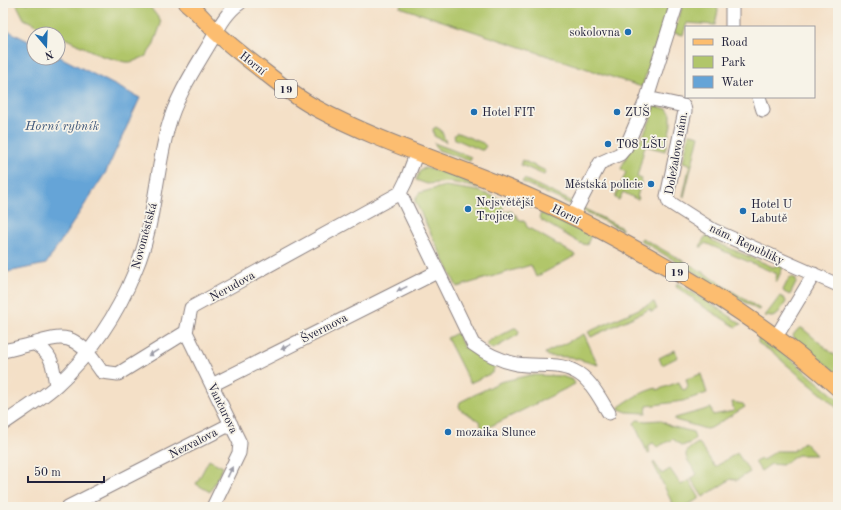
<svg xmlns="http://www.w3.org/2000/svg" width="841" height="510" font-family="'Old Standard TT',serif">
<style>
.green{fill:#b1c66a;stroke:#6a7452}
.water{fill:#65a4d7;stroke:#446389}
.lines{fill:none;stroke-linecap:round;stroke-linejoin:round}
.minor-casing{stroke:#8b8181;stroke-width:15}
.major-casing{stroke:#8b8181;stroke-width:18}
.minor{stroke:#fff;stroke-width:13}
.major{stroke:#fcbd6f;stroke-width:16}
.oneway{fill:#9c9ca7}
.poi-dot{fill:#1f6fb2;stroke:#f7f3e8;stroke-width:1.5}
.labels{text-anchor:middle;stroke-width:3.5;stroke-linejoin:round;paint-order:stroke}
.shield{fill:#f7f3e8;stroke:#62616f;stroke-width:1}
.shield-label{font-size:11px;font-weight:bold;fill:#22223b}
.poi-label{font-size:12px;fill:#22223b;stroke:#f7f3e8;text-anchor:start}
.street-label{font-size:12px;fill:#22223b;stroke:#f7f3e8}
.water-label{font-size:13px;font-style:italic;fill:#3d5679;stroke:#f7f3e8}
</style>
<rect width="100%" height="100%" fill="#f7f3e8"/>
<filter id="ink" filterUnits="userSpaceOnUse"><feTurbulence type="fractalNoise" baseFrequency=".025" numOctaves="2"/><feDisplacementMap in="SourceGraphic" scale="8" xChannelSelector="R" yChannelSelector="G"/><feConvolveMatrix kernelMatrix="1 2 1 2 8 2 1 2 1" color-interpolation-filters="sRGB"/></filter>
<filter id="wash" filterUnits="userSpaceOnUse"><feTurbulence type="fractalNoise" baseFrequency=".012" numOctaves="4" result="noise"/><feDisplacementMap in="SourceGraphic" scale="16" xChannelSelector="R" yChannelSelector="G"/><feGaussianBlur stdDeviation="0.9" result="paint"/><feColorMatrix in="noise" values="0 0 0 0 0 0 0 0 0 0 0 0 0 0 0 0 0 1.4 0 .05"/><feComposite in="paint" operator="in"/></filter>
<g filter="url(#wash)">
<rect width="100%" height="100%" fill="#f4e0c7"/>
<path class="green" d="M 16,3 L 147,3 L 160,20 L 161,24 L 153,46 L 146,56 L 132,62 L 125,62 L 102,56 L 58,35 L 58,34 L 55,34 L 24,19 Z
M 401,3 L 670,3 L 654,50 L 656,51 L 651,70 L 647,71 L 642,87 L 400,7 Z
M 683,3 L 709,3 L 716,5 L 718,10 L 715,25 L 687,23 L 683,35 L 674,33 L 675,25 L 677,25 Z
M 652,105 L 667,109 L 671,114 L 671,125 L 665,151 L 645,146 L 637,177 L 642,179 L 637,197 L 639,198 L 638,200 L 623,192 L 619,200 L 615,198 L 626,172 L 621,169 L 634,138 L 641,140 L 653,114 L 647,111 L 648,108 Z
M 436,127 L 441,130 L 446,142 L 434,136 L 433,129 Z
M 456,133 L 458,133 L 483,143 L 486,146 L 483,150 L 481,150 L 455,139 L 454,136 Z
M 689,134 L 691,134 L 699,136 L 684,197 L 683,196 L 690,164 L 683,162 Z
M 434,143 L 471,157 L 470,161 L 438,150 Z
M 522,160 L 546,171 L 544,175 L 521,165 L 521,162 Z
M 424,168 L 438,170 L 479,186 L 478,188 L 450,182 L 427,184 L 416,180 L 420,171 Z
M 524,179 L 573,202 L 570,204 L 522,182 Z
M 445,186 L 478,191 L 503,200 L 503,212 L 512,211 L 513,214 L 516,215 L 517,218 L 525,222 L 527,227 L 574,254 L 575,256 L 536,277 L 531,265 L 457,287 L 415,201 L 419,193 Z
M 581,207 L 622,228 L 622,230 L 580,209 Z
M 541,213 L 591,235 L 587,245 L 580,243 L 541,220 L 539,218 Z
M 712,234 L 713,234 L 711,239 L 713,241 L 773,267 L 781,264 L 783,267 L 777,281 L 775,281 L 777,274 L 705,243 L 702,247 L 700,247 L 704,238 Z
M 642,238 L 701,271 L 760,309 L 758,310 L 640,240 Z
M 792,277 L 796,279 L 796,283 L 790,295 L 784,292 L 783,290 L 789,278 Z
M 677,283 L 721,310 L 741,324 L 736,327 L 694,301 L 694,299 L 676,287 Z
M 780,296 L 785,299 L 786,302 L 777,315 L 772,317 L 765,316 Z
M 654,302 L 657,309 L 651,312 L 650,309 L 591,337 L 588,332 Z
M 514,328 L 516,328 L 519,331 L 518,335 L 493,349 L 487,346 L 487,342 Z
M 799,328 L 802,328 L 838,358 L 838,374 L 794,338 L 793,335 Z
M 457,333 L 464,348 L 470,345 L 480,358 C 487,358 493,360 495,366 L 492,373 L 470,383 L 447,338 Z
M 584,334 L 598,365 L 570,357 L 547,356 L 545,353 Z
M 759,337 L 791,359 L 834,396 L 838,400 L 838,409 L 825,397 L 781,360 L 778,356 L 758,343 L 758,339 Z
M 675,350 L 678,357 L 662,365 L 659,358 Z
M 701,374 L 707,393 L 683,401 L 647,406 L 646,413 L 627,412 L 619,409 L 619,407 C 631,398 642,392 656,388 L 657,390 L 679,382 L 682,389 L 685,390 L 688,386 L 686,379 Z
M 530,375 L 561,376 L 573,380 L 575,384 L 483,430 L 479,421 L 461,410 L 459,406 L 460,402 L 500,382 Z
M 732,402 L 743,404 L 745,407 L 711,428 L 706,429 L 675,420 L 675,418 L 711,408 L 713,415 L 734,411 Z
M 637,420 L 646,421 L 660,420 L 670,426 L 693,432 L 695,438 L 692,442 L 682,446 L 673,439 L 657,447 L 653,443 L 647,446 L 650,453 L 648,454 L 634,423 Z
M 804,442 L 816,455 L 798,455 L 782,465 L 771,464 L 761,471 L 755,462 L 761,459 L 763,460 L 776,451 L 793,451 Z
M 698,443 L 700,444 L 715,467 L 737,453 L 750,472 L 737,480 L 731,479 L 703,497 L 691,479 L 697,474 C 687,458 678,454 698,443 Z
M 209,460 L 223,467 L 210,492 L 196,484 Z
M 654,462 L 662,474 L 670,469 L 681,485 L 689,480 L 699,497 L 699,499 L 683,507 L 674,507 L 653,463 Z"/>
<path class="water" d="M 3,28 L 34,44 L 34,58 L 58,58 L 58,56 L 140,98 L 106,172 L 46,264 L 3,273 Z"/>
</g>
<g filter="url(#ink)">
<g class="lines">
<defs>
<path id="minor" d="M 732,27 L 732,3
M 759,97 L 763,110
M 647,98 L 684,106 L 685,111 L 667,196 L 669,202 L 713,230 L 838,285
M 400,193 L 473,344 C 485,353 502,361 517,364 C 536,367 557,362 574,371 C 590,378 600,399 609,413
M 400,193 L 406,181 L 417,152
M 572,217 L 600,163 L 620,154 L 626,147 L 647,98 L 677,3
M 186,332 L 240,443 L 239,453 L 213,507
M 776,337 L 814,274
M 35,344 C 54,356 52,364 56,385
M 3,351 C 13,349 23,346 33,344 C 47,340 62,334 75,342 C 87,349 94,361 102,372 L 118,374 L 186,332 L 191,308 L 400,193
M 212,385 L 437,272
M 3,424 C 21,411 40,400 57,385 C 91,354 118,313 135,271 C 155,226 155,175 168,127 C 176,97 194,70 210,43 C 218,29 226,12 240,3
M 68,507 L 231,424"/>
<path id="major" d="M 187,3 C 198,12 207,23 217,33 C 233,48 250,61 267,74 C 282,86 297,98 314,107 C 382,144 459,166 530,197 C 563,211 595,227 626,244 C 701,284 775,330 838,388"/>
</defs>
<use href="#minor" class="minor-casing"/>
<use href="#major" class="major-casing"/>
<use href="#minor" class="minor"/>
<use href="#major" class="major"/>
</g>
<defs><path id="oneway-solid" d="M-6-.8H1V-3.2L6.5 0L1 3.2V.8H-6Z"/></defs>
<g class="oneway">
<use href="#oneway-solid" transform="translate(402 289) rotate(154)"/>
<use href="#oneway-solid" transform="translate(286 347) rotate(153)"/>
<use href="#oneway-solid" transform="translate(153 353) rotate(149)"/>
<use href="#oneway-solid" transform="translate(230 472) rotate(-65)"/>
</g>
</g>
<g class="poi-dot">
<circle cx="628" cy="32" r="4"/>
<circle cx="474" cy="112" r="4"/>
<circle cx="617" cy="112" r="4"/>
<circle cx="608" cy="144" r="4"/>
<circle cx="651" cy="184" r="4"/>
<circle cx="468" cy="209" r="4"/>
<circle cx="743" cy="211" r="4"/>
<circle cx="448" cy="432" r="4"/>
</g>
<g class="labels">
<g class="shield">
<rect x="275" y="80" width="22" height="18" rx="3"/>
<rect x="666" y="263" width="22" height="18" rx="3"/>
</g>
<g class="shield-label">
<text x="286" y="93">19</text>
<text x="677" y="276">19</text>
</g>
<g class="poi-label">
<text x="620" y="36" text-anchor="end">sokolovna</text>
<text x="482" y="116">Hotel FIT</text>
<text x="625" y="116">ZUŠ</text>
<text x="616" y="148">T08 LŠU</text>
<text x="643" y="188" text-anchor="end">Městská policie</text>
<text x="476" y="206">Nejsvětější<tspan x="476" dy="14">Trojice</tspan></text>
<text x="751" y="208">Hotel U<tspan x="751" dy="14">Labutě</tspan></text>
<text x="456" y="436">mozaika Slunce</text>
</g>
<g class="street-label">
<text transform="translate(253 63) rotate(38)" y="4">Horní</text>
<text transform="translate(676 153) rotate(-80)" y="4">Doležalovo nám.</text>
<text transform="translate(566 214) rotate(26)" y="4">Horní</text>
<text transform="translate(144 236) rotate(-75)" y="4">Novoměstská</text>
<text transform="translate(747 244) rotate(25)" y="4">nám. Republiky</text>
<text transform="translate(232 286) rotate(-29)" y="4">Nerudova</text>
<text transform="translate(324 328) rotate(-27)" y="4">Švermova</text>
<text transform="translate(223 408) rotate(64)" y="4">Vančurova</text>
<text transform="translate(193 443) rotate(-27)" y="4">Nezvalova</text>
</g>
<g class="water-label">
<text x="62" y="130">Horní rybník</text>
</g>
</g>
<rect width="841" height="510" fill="none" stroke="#f7f3e8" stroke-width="16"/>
<rect x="685" y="26" width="130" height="72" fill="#f7f3e8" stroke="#a29fa3"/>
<rect x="693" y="39" width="20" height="6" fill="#fcbd6f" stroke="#a29fa3"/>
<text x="721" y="46" font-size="12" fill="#22223b">Road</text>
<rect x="693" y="56" width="20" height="12" fill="#b1c66a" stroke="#a29fa3"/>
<text x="721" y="66" font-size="12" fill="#22223b">Park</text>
<rect x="693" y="76" width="20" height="12" fill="#65a4d7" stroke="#a29fa3"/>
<text x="721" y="86" font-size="12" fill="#22223b">Water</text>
<g transform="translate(46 46) rotate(161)"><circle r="19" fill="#f7f3e8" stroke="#a29fa3"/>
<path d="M0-3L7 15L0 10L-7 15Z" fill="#1f6fb2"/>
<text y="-6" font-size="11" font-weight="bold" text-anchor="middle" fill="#22223b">N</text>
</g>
<path d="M28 476v6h76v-6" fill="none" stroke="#22223b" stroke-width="2"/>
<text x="34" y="476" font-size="12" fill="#22223b" stroke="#f7f3e8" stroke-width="3" paint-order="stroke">50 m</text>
</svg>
